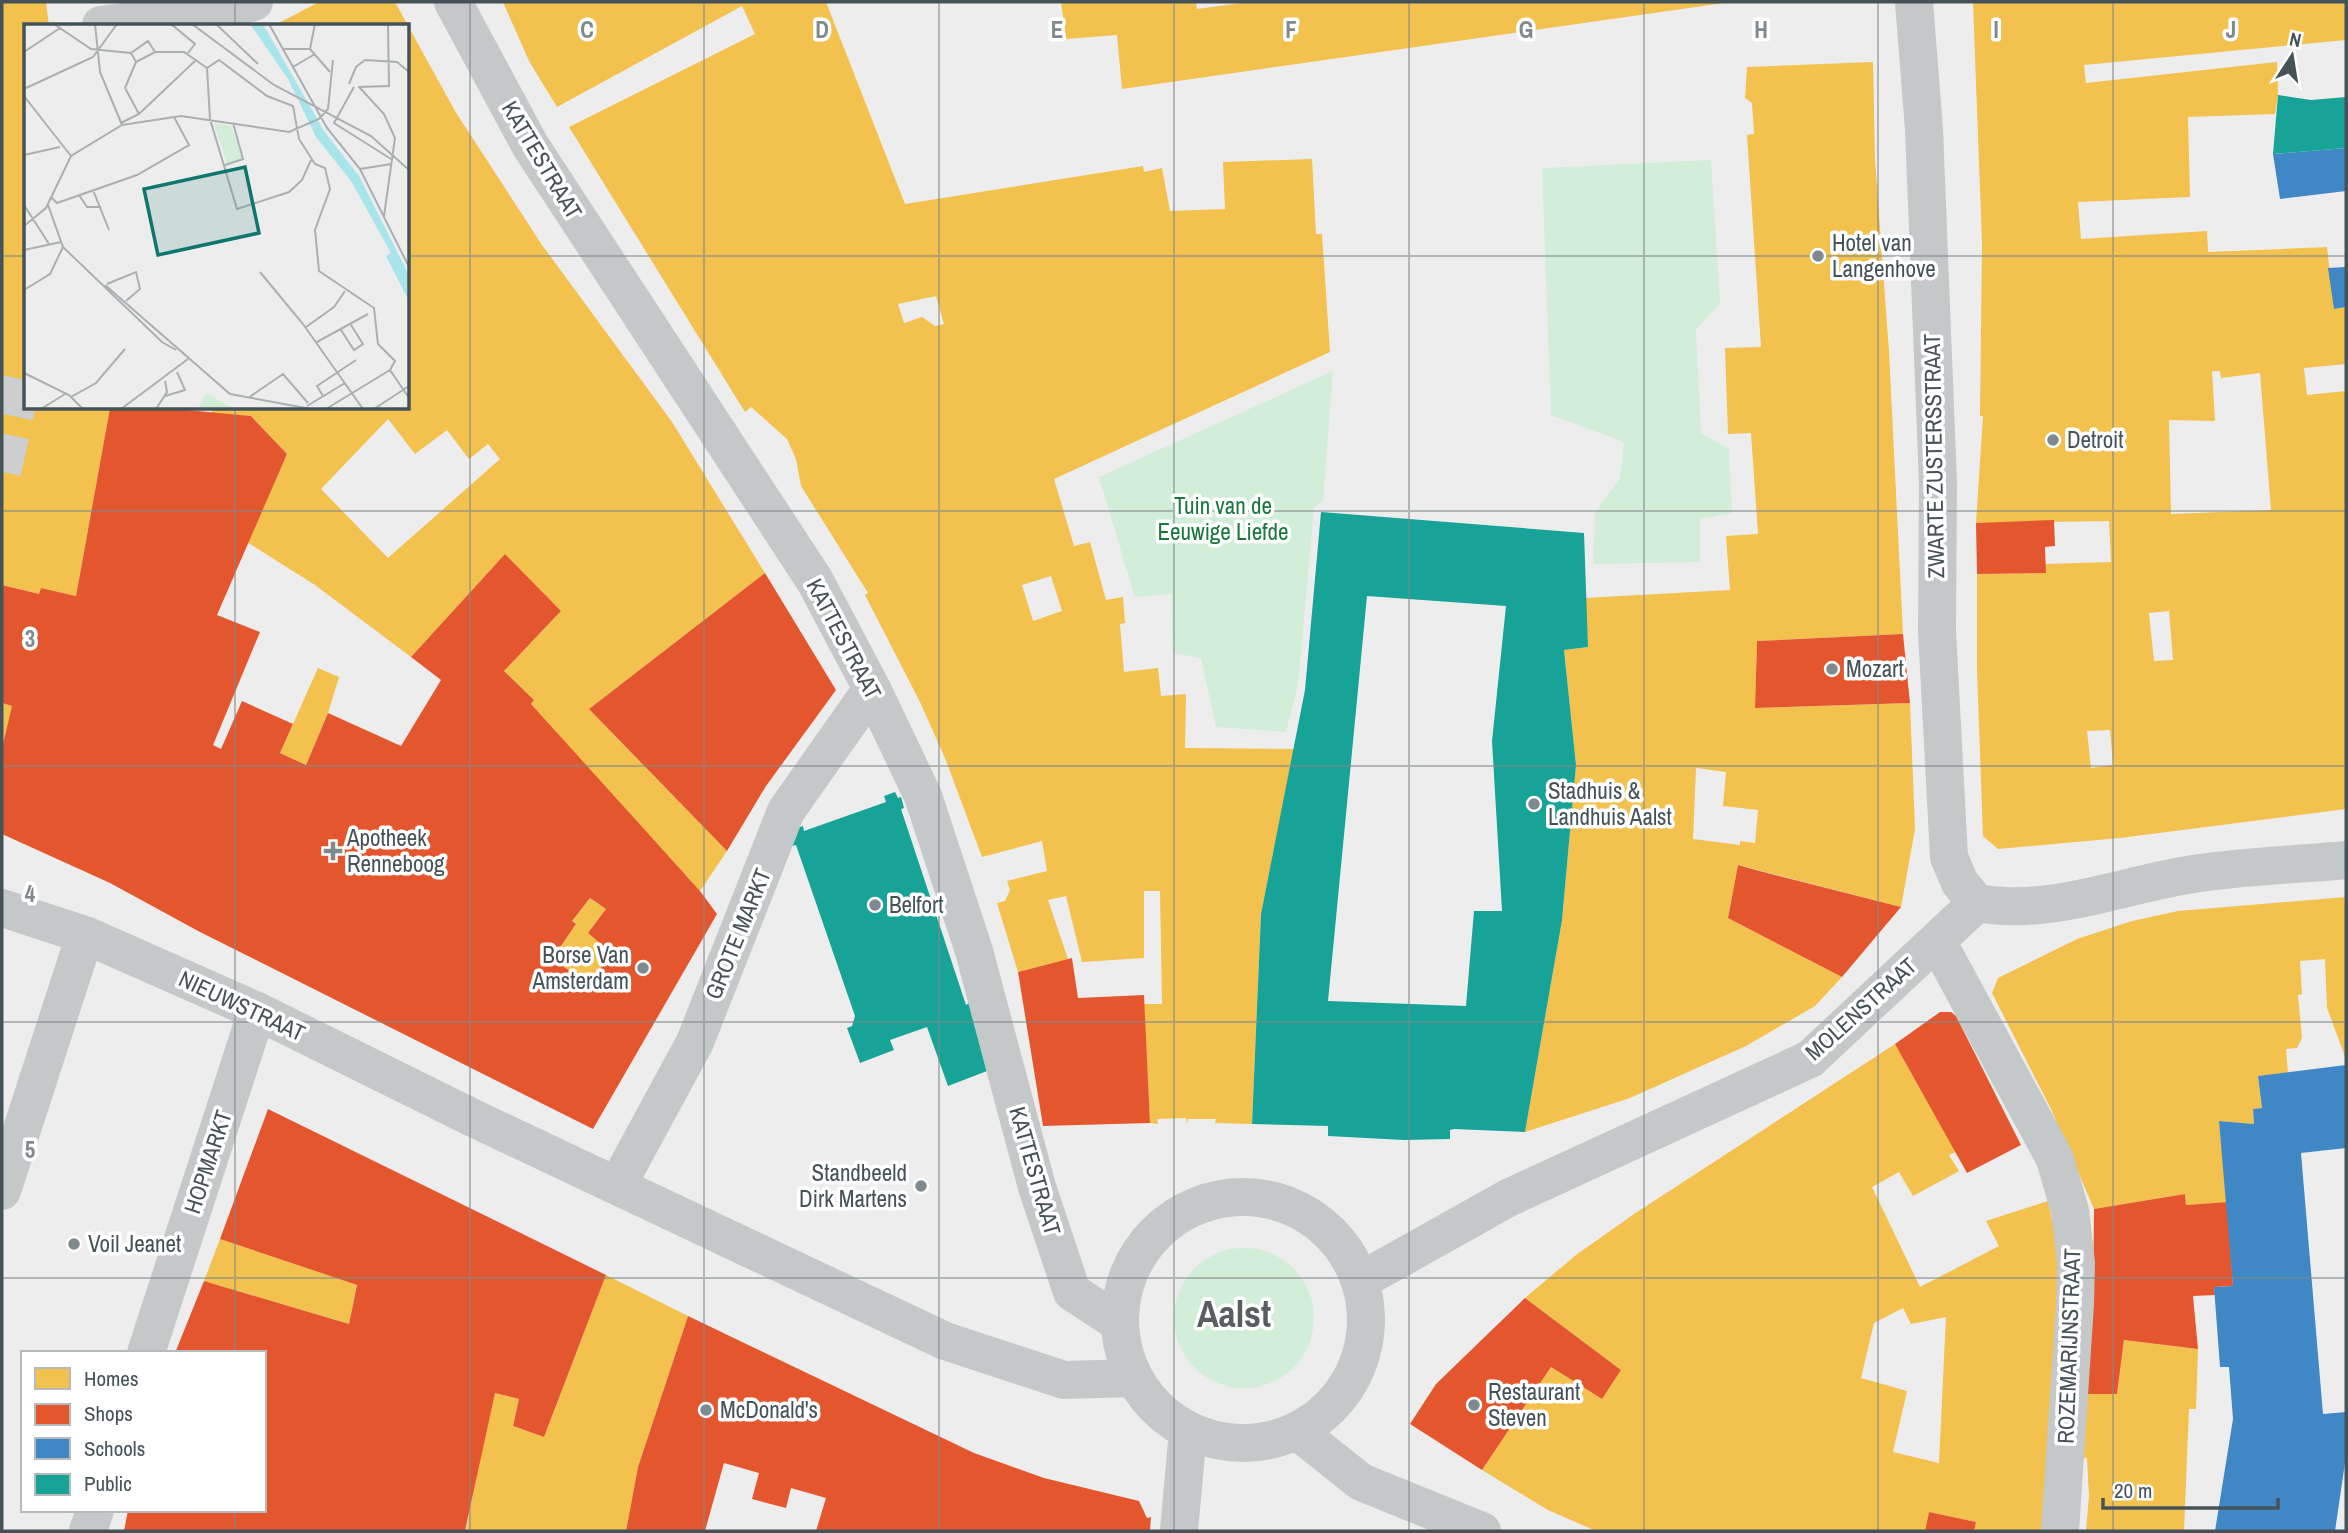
<svg xmlns="http://www.w3.org/2000/svg" width="2348" height="1533" font-family="'Archivo Narrow',sans-serif">
<style>
.green{fill:#d2edd8}
.homes{fill:#f2c14e;fill-rule:evenodd}
.shops{fill:#e4572e;fill-rule:evenodd}
.schools{fill:#3f88c5}
.public{fill:#17a398;fill-rule:evenodd}
.lines{fill:none;stroke-linecap:round;stroke-linejoin:round}
.street-tunnel{stroke:#cccecf;stroke-width:38;stroke-dasharray:38 19;stroke-linecap:butt}
.street{stroke:#c5c8c9;stroke-width:38}
.grid{fill:none;stroke:#80898d;stroke-width:2;stroke-opacity:0.55}
.poi-dot{fill:#80898d;stroke:#fff;stroke-width:2.5}
.labels{text-anchor:middle;stroke-width:7;stroke-linejoin:round;paint-order:stroke}
.street-label{font-size:23px;fill:#455359;stroke:#fff}
.poi-label{font-size:23px;fill:#455359;stroke:#fff;text-anchor:start}
.park-label{font-size:23px;fill:#19783b;stroke:#fff}
.town-label{font-size:37px;font-weight:bold;fill:#595e61;stroke:#fff}
.inset-road{fill:none;stroke:#aaafb2;stroke-width:2}
.view{fill:#0f766e;fill-opacity:0.15;stroke:#0f766e;stroke-width:3.5}
.inset-edge{fill:none;stroke:#455359;stroke-width:3.5}
.grid-label{font-size:23px;text-anchor:middle;font-weight:bold;fill:#80898d;stroke:#fff;stroke-width:7;stroke-linejoin:round;paint-order:stroke}
</style>
<rect width="100%" height="100%" fill="#eeeded"/>
<path class="green" d="M 1711,160 L 1720,303 L 1696,330 L 1701,433 L 1729,449 L 1732,513 L 1700,519 L 1700,562 L 1593,564 L 1595,513 L 1620,478 L 1624,442 L 1551,415 L 1542,168 Z
M 1333,371 L 1323,501 L 1314,508 L 1298,685 L 1286,732 L 1216,727 L 1201,658 L 1173,653 L 1171,594 L 1135,597 L 1099,477 Z
M1174 1318a70 70 0 1 1 140 0a70 70 0 1 1-140 0Z"/>
<path class="homes" d="M 2,2 L 46,2 L 49,26 L 26,26 L 26,408 L 110,408 L 76,596 L 41,588 L 39,594 L 2,585 Z
M 319,2 L 395,2 L 455,111 L 542,245 L 672,422 L 765,573 L 589,709 L 727,851 L 700,891 L 583,763 L 531,704 L 534,700 L 504,671 L 561,611 L 505,554 L 411,657 L 315,585 L 247,542 L 287,454 L 251,416 L 210,413 L 217,408 L 408,408 L 408,26 L 273,26 ZM 388,419 L 415,454 L 447,430 L 469,459 L 488,444 L 500,459 L 388,558 L 321,489 Z
M 503,2 L 826,2 L 905,204 L 1143,166 L 1144,172 L 1162,168 L 1170,211 L 1225,209 L 1223,162 L 1312,159 L 1316,234 L 1322,234 L 1330,352 L 1054,479 L 1074,546 L 1090,542 L 1106,600 L 1123,597 L 1125,623 L 1120,624 L 1124,672 L 1158,668 L 1161,696 L 1186,694 L 1185,748 L 1294,749 L 1261,914 L 1252,1124 L 1215,1123 L 1216,1119 L 1188,1119 L 1187,1124 L 1186,1118 L 1157,1119 L 1158,1124 L 1150,1123 L 1144,1004 L 1162,1004 L 1160,891 L 1144,891 L 1144,958 L 1082,962 L 1066,896 L 1048,900 L 1068,959 L 1018,972 L 997,903 L 1005,901 L 1010,890 L 1007,881 L 1047,871 L 1042,841 L 982,857 L 945,758 L 920,702 L 865,595 L 868,593 L 801,486 L 796,459 L 787,439 L 751,407 L 745,412 L 569,127 L 755,34 L 742,6 L 557,107 L 529,61 ZM 936,296 L 944,324 L 935,326 L 922,317 L 904,323 L 898,304 ZM 1051,576 L 1062,611 L 1033,621 L 1022,585 Z
M 1061,2 L 1196,2 L 1197,9 L 1249,2 L 1724,3 L 1122,89 L 1117,35 L 1066,39 Z
M 1973,2 L 2346,2 L 2346,40 L 2084,65 L 2086,83 L 2277,62 L 2278,95 L 2275,114 L 2188,117 L 2190,197 L 2078,202 L 2081,239 L 2207,231 L 2208,252 L 2327,247 L 2334,309 L 2346,307 L 2346,364 L 2304,368 L 2307,395 L 2346,391 L 2346,809 L 2120,838 L 1998,849 L 1983,836 L 1977,670 L 1977,574 L 2046,573 L 2045,564 L 2111,562 L 2109,521 L 1976,523 L 1983,416 L 1980,416 L 1982,243 ZM 2212,371 L 2220,371 L 2221,378 L 2260,373 L 2271,510 L 2171,514 L 2169,420 L 2215,421 ZM 2169,611 L 2173,660 L 2154,661 L 2149,613 ZM 2110,730 L 2113,765 L 2091,768 L 2087,731 Z
M 1873,62 L 1875,159 L 1889,352 L 1903,634 L 1757,641 L 1755,708 L 1910,703 L 1915,829 L 1901,907 L 1738,865 L 1728,918 L 1842,977 L 1815,1006 L 1746,1046 L 1630,1098 L 1525,1132 L 1562,920 L 1576,765 L 1564,650 L 1588,647 L 1585,598 L 1730,590 L 1726,536 L 1758,534 L 1751,433 L 1728,434 L 1725,348 L 1761,347 L 1747,135 L 1754,134 L 1752,103 L 1745,98 L 1747,67 ZM 1696,768 L 1726,772 L 1723,806 L 1758,810 L 1755,843 L 1740,841 L 1740,845 L 1693,839 Z
M 318,668 L 339,677 L 328,713 L 306,765 L 280,753 Z
M 2,703 L 12,706 L 3,744 L 2,743 Z
M 2346,897 L 2346,1059 L 2327,1008 L 2325,959 L 2300,961 L 2302,994 L 2298,995 L 2302,1038 L 2297,1048 L 2286,1049 L 2288,1073 L 2258,1076 L 2262,1108 L 2253,1109 L 2254,1124 L 2219,1121 L 2227,1202 L 2186,1205 L 2185,1194 L 2094,1209 L 2051,1109 L 1992,993 L 1998,978 L 2077,939 L 2132,921 L 2178,911 Z
M 590,898 L 606,909 L 588,933 L 610,952 L 591,985 L 552,959 L 576,924 L 572,921 Z
M 1895,1044 L 1956,1152 L 1949,1155 L 1959,1171 L 1913,1196 L 1899,1172 L 1872,1187 L 1920,1287 L 1999,1246 L 1986,1221 L 2048,1201 L 2059,1253 L 2045,1531 L 1974,1531 L 1976,1522 L 1929,1512 L 1925,1531 L 1596,1531 L 1548,1510 L 1482,1470 L 1551,1367 L 1602,1399 L 1621,1370 L 1525,1298 L 1576,1255 L 1634,1214 ZM 1903,1308 L 1911,1324 L 1946,1317 L 1939,1463 L 1893,1452 L 1907,1391 L 1861,1378 L 1874,1323 Z
M 220,1239 L 357,1285 L 349,1324 L 204,1281 Z
M 606,1275 L 688,1316 L 638,1467 L 626,1531 L 466,1531 L 489,1409 L 495,1393 L 519,1399 L 513,1426 L 544,1437 Z
M 2124,1340 L 2198,1349 L 2196,1409 L 2189,1409 L 2184,1531 L 2086,1531 L 2089,1496 L 2087,1458 L 2082,1458 L 2082,1394 L 2117,1394 Z"/>
<path class="shops" d="M 110,408 L 165,408 L 251,416 L 287,454 L 217,615 L 260,632 L 213,745 L 221,749 L 242,701 L 293,724 L 280,753 L 306,765 L 328,713 L 401,746 L 441,680 L 411,657 L 505,554 L 561,611 L 504,671 L 534,700 L 531,704 L 700,891 L 717,914 L 593,1129 L 200,932 L 110,883 L 2,834 L 2,748 L 12,706 L 2,703 L 2,585 L 39,594 L 41,588 L 76,596 ZM 590,898 L 606,909 L 588,933 L 610,952 L 591,985 L 552,959 L 576,924 L 572,921 Z
M 2054,520 L 2055,546 L 2045,547 L 2046,573 L 1977,574 L 1976,523 Z
M 765,573 L 836,690 L 766,786 L 727,851 L 589,709 Z
M 1903,634 L 1910,703 L 1755,708 L 1757,641 Z
M 1738,865 L 1752,869 L 1901,907 L 1842,977 L 1728,918 Z
M 1072,958 L 1078,998 L 1144,995 L 1150,1123 L 1043,1126 L 1018,972 Z
M 1940,1012 L 1951,1012 L 1956,1016 L 2021,1145 L 1967,1173 L 1895,1044 Z
M 268,1109 L 606,1275 L 544,1437 L 513,1426 L 519,1399 L 495,1393 L 465,1531 L 124,1531 L 128,1510 L 264,1510 L 264,1353 L 175,1353 L 204,1281 L 349,1324 L 357,1285 L 220,1239 Z
M 2185,1194 L 2186,1205 L 2227,1202 L 2233,1286 L 2214,1287 L 2215,1295 L 2193,1296 L 2198,1349 L 2124,1340 L 2117,1394 L 2082,1394 L 2093,1307 L 2094,1209 Z
M 1525,1298 L 1621,1370 L 1602,1399 L 1551,1367 L 1482,1470 L 1410,1424 L 1436,1384 Z
M 688,1316 L 974,1453 L 1044,1478 L 1139,1501 L 1147,1518 L 1151,1517 L 1150,1531 L 816,1531 L 826,1498 L 791,1488 L 786,1508 L 752,1499 L 759,1473 L 724,1463 L 705,1531 L 626,1531 L 638,1467 Z
M 1929,1512 L 1976,1522 L 1974,1531 L 1925,1531 Z"/>
<path class="schools" d="M 2346,148 L 2346,191 L 2280,199 L 2273,154 Z
M 2346,267 L 2346,307 L 2334,309 L 2328,268 Z
M 2346,1065 L 2346,1148 L 2301,1153 L 2323,1414 L 2346,1412 L 2346,1456 L 2335,1531 L 2215,1531 L 2233,1419 L 2229,1367 L 2220,1367 L 2214,1287 L 2233,1286 L 2219,1121 L 2254,1124 L 2253,1109 L 2262,1108 L 2258,1076 Z"/>
<path class="public" d="M 2278,95 L 2311,100 L 2346,97 L 2346,148 L 2273,154 Z
M 1321,512 L 1584,533 L 1588,647 L 1564,650 L 1576,765 L 1562,920 L 1525,1132 L 1454,1129 L 1450,1130 L 1450,1139 L 1404,1140 L 1328,1136 L 1328,1126 L 1252,1124 L 1261,914 L 1305,690 ZM 1367,596 L 1506,606 L 1492,741 L 1502,911 L 1474,911 L 1466,1006 L 1328,1001 Z
M 895,792 L 898,798 L 901,797 L 904,808 L 901,809 L 966,1005 L 969,1003 L 987,1071 L 948,1086 L 927,1027 L 890,1040 L 894,1050 L 860,1063 L 847,1028 L 852,1026 L 855,1016 L 796,845 L 792,846 L 792,830 L 803,826 L 804,831 L 886,802 L 884,796 Z"/>
<g class="lines">
<path class="street-tunnel" d="M 2,472 L 26,362"/>
<path class="street" d="M 453,2 L 530,145 L 815,581 L 872,689 L 923,796 L 974,951 L 1037,1187 L 1072,1292 L 1118,1322
M 1914,2 L 1924,129 L 1938,483 L 1937,631 L 1949,857 L 1960,883 L 1977,903
M 101,25 L 222,9 L 254,2
M 1977,903 C 2049,916 2116,887 2187,875 C 2239,866 2294,865 2346,860
M 2,908 L 85,935 L 257,1011 L 475,1119 L 945,1341 L 1064,1380 L 1133,1378
M 1937,941 L 2055,1159 L 2070,1211 L 2076,1263 L 2075,1304 L 2060,1531
M 617,1186 L 695,1042 L 786,811 L 872,689
M 2,1191 L 85,935
M1120 1320a123 123 0 1 1 246 0a123 123 0 1 1-246 0Z
M 1360,1281 L 1508,1198 L 1810,1059 L 1977,903
M 146,1353 L 257,1011
M 1297,1431 L 1361,1482 L 1482,1531
M 88,1531 L 95,1510
M 1179,1531 L 1188,1431"/>
</g>
<path class="grid" d="M 235,2 L 235,26M 470,2 L 470,1531M 704,2 L 704,1531M 939,2 L 939,1531M 1174,2 L 1174,1531M 1409,2 L 1409,1531M 1644,2 L 1644,1531M 1878,2 L 1878,1531M 2113,2 L 2113,1531M 2,256 L 26,256M 408,256 L 2346,256M 235,408 L 235,1353M 2,511 L 2346,511M 2,766 L 2346,766M 2,1022 L 2346,1022M 2,1278 L 2346,1278M 235,1510 L 235,1531"/>
<g class="poi-dot">
<circle cx="1818" cy="256" r="7"/>
<circle cx="2053" cy="440" r="7"/>
<circle cx="1832" cy="669" r="7"/>
<circle cx="1534" cy="804" r="7"/>
<path d="M329.5 840.5h7v7h7v7h-7v7h-7v-7h-7v-7h7z"/>
<circle cx="875" cy="905" r="7"/>
<circle cx="643" cy="968" r="7"/>
<circle cx="921" cy="1186" r="7"/>
<circle cx="74" cy="1244" r="7"/>
<circle cx="1474" cy="1405" r="7"/>
<circle cx="706" cy="1410" r="7"/>
</g>
<g class="labels">
<g class="street-label">
<text transform="translate(542 160) rotate(59)" y="8">KATTESTRAAT</text>
<text transform="translate(1934 456) rotate(-91)" y="8">ZWARTE ZUSTERSSTRAAT</text>
<text transform="translate(844 639) rotate(62)" y="8">KATTESTRAAT</text>
<text transform="translate(738 934) rotate(-68)" y="8">GROTE MARKT</text>
<text transform="translate(242 1006) rotate(25)" y="8">NIEUWSTRAAT</text>
<text transform="translate(1861 1009) rotate(-42)" y="8">MOLENSTRAAT</text>
<text transform="translate(208 1162) rotate(-72)" y="8">HOPMARKT</text>
<text transform="translate(1035 1171) rotate(74)" y="8">KATTESTRAAT</text>
<text transform="translate(2069 1346) rotate(-88)" y="8">ROZEMARIJNSTRAAT</text>
</g>
<g class="poi-label">
<text x="1832" y="251">Hotel van<tspan x="1832" dy="26">Langenhove</tspan></text>
<text x="2067" y="448">Detroit</text>
<text x="1846" y="677">Mozart</text>
<text x="1548" y="799">Stadhuis &amp;<tspan x="1548" dy="26">Landhuis Aalst</tspan></text>
<text x="347" y="846">Apotheek<tspan x="347" dy="26">Renneboog</tspan></text>
<text x="889" y="913">Belfort</text>
<text x="629" y="963" text-anchor="end">Borse Van<tspan x="629" dy="26">Amsterdam</tspan></text>
<text x="907" y="1181" text-anchor="end">Standbeeld<tspan x="907" dy="26">Dirk Martens</tspan></text>
<text x="88" y="1252">Voil Jeanet</text>
<text x="1488" y="1400">Restaurant<tspan x="1488" dy="26">Steven</tspan></text>
<text x="720" y="1418">McDonald's</text>
</g>
<g class="park-label">
<text x="1223" y="514">Tuin van de<tspan x="1223" dy="26">Eeuwige Liefde</tspan></text>
</g>
<g class="town-label">
<text x="1234" y="1327">Aalst</text>
</g>
</g>
<g transform="translate(24 24)">
<rect width="385" height="385" fill="#eeeded"/>
<path d="M 190,99 L 207,102 L 218,134 L 203,139 ZM 182,369 L 211,385 L 174,385 Z" fill="#d2edd8"/>
<path d="M 226,0 L 239,0 L 300,107 L 335,152 L 385,251 L 385,277 L 362,232 L 367,229 L 327,157 L 292,113 L 264,55 Z" fill="#a7e5ea"/>
<path class="inset-road" d="M 30,0 L 67,25 L 107,29M 71,0 L 76,48 L 98,101M 147,0 L 171,20 L 164,29M 168,0 L 250,61 L 347,112 L 385,146M 192,0 L 234,40M 245,0 L 303,104 L 336,145 L 385,243M 259,25 L 286,25M 286,25 L 306,48M 286,25 L 291,0M 0,28 L 36,4M 112,38 L 131,28 L 160,28 L 183,44M 112,38 L 107,29 L 124,17 L 131,28M 269,43 L 291,30M 183,44 L 195,36 L 243,72 L 269,82 L 275,115 L 291,140 L 301,144 L 306,165 L 291,206 L 295,247 L 350,284 L 354,320 L 371,337 L 366,346M 183,44 L 186,95 L 213,185 L 265,168 L 278,156 L 287,136M 325,60 L 332,43 L 341,36 L 373,38 L 385,48M 330,63 L 310,99 L 367,135M 334,63 L 365,62 L 364,0M 335,63 L 360,90 L 371,114 L 360,192M 101,64 L 115,90M 101,64 L 112,38M 0,65 L 69,33 L 93,0M 0,72 L 47,132M 97,99 L 115,90 L 172,36M 0,131 L 36,123M 201,141 L 219,135 L 209,99M 336,145 L 367,140M 69,166 L 85,206M 55,171 L 63,183 L 77,183M 28,174 L 33,179 L 113,151 L 165,121 L 150,93M 0,181 L 25,220M 24,181 L 39,223 L 138,318 L 152,326M 0,202 L 22,184 L 47,132 L 98,101 L 157,92 L 265,108 L 295,95 L 304,85 L 309,36M 0,226 L 37,218M 236,248 L 279,300 L 339,385M 83,260 L 112,248 L 116,265 L 102,277M 81,261 L 206,370 L 287,385M 0,266 L 26,250 L 39,223M 282,303 L 310,283 L 321,267M 317,306 L 330,326 L 339,320 L 327,301M 293,318 L 344,290M 366,346 L 385,374M 0,349 L 45,371 L 59,385M 141,372 L 161,366 L 153,348M 299,372 L 293,362 L 332,336M 47,373 L 72,359 L 101,325M 224,374 L 259,350 L 284,379M 283,382 L 321,359M 17,385 L 41,370M 97,385 L 164,335M 132,385 L 143,368 L 141,357M 302,385 L 366,346M 350,385 L 385,362"/>
<path class="view" d="M 221,143 L 235,209 L 134,231 L 120,165 Z"/>
<rect width="385" height="385" class="inset-edge"/>
</g>
<g class="grid-label">
<text x="587" y="38">C</text>
<text x="822" y="38">D</text>
<text x="1057" y="38">E</text>
<text x="1291" y="38">F</text>
<text x="1526" y="38">G</text>
<text x="1761" y="38">H</text>
<text x="1996" y="38">I</text>
<text x="2231" y="38">J</text>
<text x="30" y="647">3</text>
<text x="30" y="902">4</text>
<text x="30" y="1158">5</text>
</g>
<rect width="2348" height="1533" fill="none" stroke="#455359" stroke-width="7"/>
<rect x="21" y="1351" width="245" height="161" fill="#ffffff" stroke="#b5babd" stroke-width="2"/>
<rect x="35" y="1368" width="35" height="21" fill="#f2c14e" stroke="#b5babd" stroke-width="2"/>
<text x="84" y="1386" font-size="21" fill="#455359">Homes</text>
<rect x="35" y="1404" width="35" height="21" fill="#e4572e" stroke="#b5babd" stroke-width="2"/>
<text x="84" y="1421" font-size="21" fill="#455359">Shops</text>
<rect x="35" y="1438" width="35" height="21" fill="#3f88c5" stroke="#b5babd" stroke-width="2"/>
<text x="84" y="1456" font-size="21" fill="#455359">Schools</text>
<rect x="35" y="1474" width="35" height="21" fill="#17a398" stroke="#b5babd" stroke-width="2"/>
<text x="84" y="1491" font-size="21" fill="#455359">Public</text>
<g transform="translate(2292 56) rotate(12)" stroke="#ffffff" stroke-width="5" paint-order="stroke">
<path d="M0-5L12 26L0 18L-12 26Z" fill="#455359"/>
<text y="-10" font-size="19" font-weight="bold" text-anchor="middle" fill="#455359">N</text>
</g>
<path d="M2103 1498v10h175v-10" fill="none" stroke="#455359" stroke-width="3.5"/>
<text x="2114" y="1498" font-size="21" fill="#455359" stroke="#ffffff" stroke-width="5" paint-order="stroke">20 m</text>
</svg>
